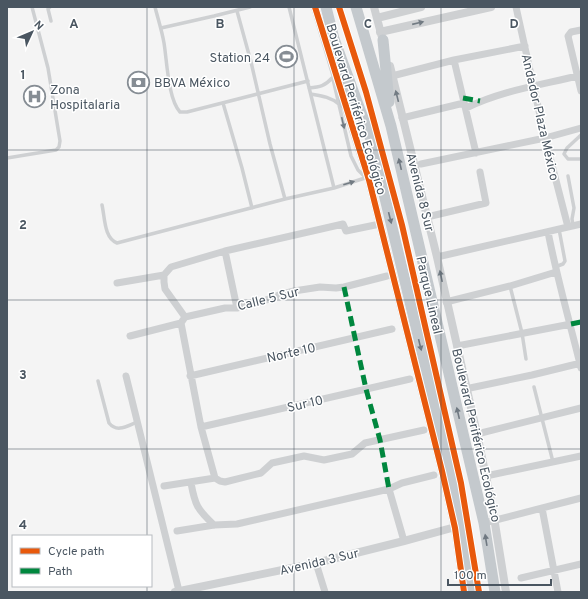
<svg xmlns="http://www.w3.org/2000/svg" width="588" height="599" font-family="Overpass,sans-serif">
<style>
.lines{fill:none;stroke-linecap:round;stroke-linejoin:round}
.service{stroke:#ced0d2;stroke-width:3.5}
.minor{stroke:#ced0d2;stroke-width:7}
.tertiary{stroke:#ced0d2;stroke-width:8}
.trunk{stroke:#c4c9cd;stroke-width:11}
.quiet{stroke:#00873e;stroke-width:5;stroke-dasharray:10 5;stroke-linecap:butt}
.cycleway-casing{stroke:#fff;stroke-width:8}
.cycleway{stroke:#e8590c;stroke-width:6}
.oneway{fill:#727b83}
.oneway2{fill:#6f7881}
.grid{fill:none;stroke:#4a5661;stroke-width:1;stroke-opacity:0.55}
.labels{text-anchor:middle;stroke-width:3;stroke-linejoin:round;paint-order:stroke}
.poi-label{font-size:13px;fill:#4a5661;stroke:#fff;text-anchor:start}
.street-label{font-size:13px;fill:#4a5661;stroke:#fff}
.grid-label{font-size:13px;text-anchor:middle;font-weight:bold;fill:#4a5661;stroke:#fff;stroke-width:3;stroke-linejoin:round;paint-order:stroke}
</style>
<rect width="100%" height="100%" fill="#f4f4f4"/>
<g class="lines">
<path class="service" d="M 50,7 L 48,9 L 51,21
M 155,7 C 158,19 162,31 164,43 C 167,61 168,99 180,112 L 187,112 L 308,81
M 289,7 L 334,188
M 237,11 L 251,62 L 270,144 L 285,199
M 161,28 L 214,16 L 250,7
M 333,79 L 351,156 L 358,170 L 367,179
M 309,88 C 320,87 325,86 332,78
M 311,94 C 322,96 330,97 339,104
M 223,103 L 242,168 L 252,208
M 581,135 L 567,148 L 564,154 L 568,159 L 581,159
M 7,158 L 56,150 L 59,147 L 60,141 L 48,68 L 32,7
M 568,176 L 574,208 L 572,219 L 573,226
M 102,205 C 105,218 104,238 117,243 L 285,199 L 334,188 L 365,178
M 555,267 L 563,264 L 565,261 L 559,229
M 510,286 L 522,333 L 526,359
M 98,381 L 109,423 C 117,433 127,426 137,422
M 534,387 L 553,462"/>
<path class="minor" d="M 516,7 L 545,138 L 568,227
M 581,30 L 571,32 L 568,36 L 581,91
M 454,60 L 476,153
M 392,76 L 454,60 L 525,46
M 466,108 C 503,90 542,85 581,75
M 402,118 L 464,103
M 421,164 L 545,138 L 581,128
M 427,217 L 486,203 L 480,172
M 548,232 C 557,278 570,323 581,368
M 225,251 L 237,308
M 437,257 L 581,224
M 117,283 L 164,275
M 446,302 L 510,286 L 556,272
M 185,317 L 165,289 L 164,282 L 164,275 L 171,267 L 225,251 L 343,224 L 346,231 L 380,224
M 181,323 L 201,427 L 215,478
M 130,336 L 181,323 L 185,317 L 225,308 L 237,308 L 261,302 L 279,295 L 294,291 L 320,287 L 336,288 L 344,287 L 387,276
M 457,346 L 571,324
M 126,376 L 179,591
M 190,376 L 392,329
M 470,388 L 532,375 L 581,363
M 201,427 L 410,379
M 477,434 L 581,408
M 486,476 L 581,456
M 191,483 C 195,505 197,509 214,525
M 164,486 L 215,478 L 220,481 L 225,482 L 261,473 L 272,463 L 304,456 L 324,460 L 352,454 L 365,443 L 424,430
M 389,489 L 404,541
M 542,508 L 558,592
M 484,523 L 581,498
M 177,531 L 214,525 L 237,524 L 389,489 L 402,483 L 434,475
M 316,563 L 325,592
M 521,578 L 581,564"/>
<path class="tertiary" d="M 315,7 L 337,81
M 374,7 L 384,45
M 377,18 L 421,7
M 380,32 L 491,7
M 390,66 L 437,257 L 477,434 L 492,505 L 506,592
M 343,99 L 369,180 L 442,471 L 455,528 L 464,592
M 175,592 L 316,563 L 404,541 L 459,526"/>
<path class="trunk" d="M 326,7 L 334,39 L 371,140 L 452,476 L 473,592
M 356,7 L 391,126 L 484,523 L 495,592
M 383,40 L 389,102
M 339,66 L 345,104"/>
<path class="quiet" d="M 463,98 L 480,101
M 344,287 L 366,389 L 380,440 L 389,489
M 571,324 L 581,322"/>
<defs>
<path id="cycleway" d="M 315,7 L 369,180 L 442,471 L 455,528 L 464,592
M 339,7 L 366,92 L 402,225 L 461,483 L 479,592"/>
</defs>
<use href="#cycleway" class="cycleway-casing"/>
<use href="#cycleway" class="cycleway"/>
</g>
<defs><path id="oneway-solid" d="M-6-.8H1V-3.2L6.5 0L1 3.2V.8H-6Z"/></defs>
<g class="oneway">
<use href="#oneway-solid" transform="translate(418 23) rotate(-13)"/>
<use href="#oneway-solid" transform="translate(397 96) rotate(-104)"/>
<use href="#oneway-solid" transform="translate(343 123) rotate(77)"/>
<use href="#oneway-solid" transform="translate(349 183) rotate(-18)"/>
<use href="#oneway-solid" transform="translate(441 276) rotate(-102)"/>
</g>
<g class="oneway2">
<use href="#oneway-solid" transform="translate(400 164) rotate(-103)"/>
<use href="#oneway-solid" transform="translate(390 218) rotate(76)"/>
<use href="#oneway-solid" transform="translate(420 345) rotate(76)"/>
<use href="#oneway-solid" transform="translate(458 413) rotate(-103)"/>
<use href="#oneway-solid" transform="translate(486 540) rotate(-99)"/>
</g>
<path class="grid" d="M 147,7 L 147,536M 294,7 L 294,592M 441,7 L 441,592M 7,150 L 581,150M 7,300 L 581,300M 7,449 L 581,449M 147,586 L 147,592"/>
<defs>
<symbol id="stadium-ring" viewBox="-11 -11 22 22"><circle r="9.5" fill="#fff" stroke="#868d94" stroke-width="1.5"/><path d="M0-5a6.5 5 0 1 0 0 10a6.5 5 0 1 0 0-10ZM-3.5-1.8h7v3.6h-7Z" fill="#868d94"/></symbol>
<symbol id="bank-ring" viewBox="-11 -11 22 22"><circle r="9.5" fill="#fff" stroke="#868d94" stroke-width="1.5"/><path d="M-6-4H6V4H-6ZM0-2.3a2.3 2.3 0 1 0 0 4.6a2.3 2.3 0 1 0 0-4.6Z" fill="#868d94"/></symbol>
<symbol id="hospital-ring" viewBox="-11 -11 22 22"><circle r="9.5" fill="#fff" stroke="#868d94" stroke-width="1.5"/><path d="M-5-5h3v3.5h4V-5h3V5h-3V1.5h-4V5h-3Z" fill="#868d94"/></symbol>
</defs>
<g fill-rule="evenodd">
<use href="#stadium-ring" x="274" y="44" width="25" height="25"/>
<use href="#bank-ring" x="126" y="70" width="25" height="25"/>
<use href="#hospital-ring" x="22" y="84" width="25" height="25"/>
</g>
<g class="labels">
<g class="poi-label">
<text x="270" y="62" text-anchor="end">Station 24</text>
<text x="154" y="87">BBVA México</text>
<text x="50" y="94">Zona<tspan x="50" dy="15">Hospitalaria</tspan></text>
</g>
<g class="street-label">
<text transform="translate(357 109) rotate(73)" y="5">Boulevard Periférico Ecológico</text>
<text transform="translate(541 117) rotate(77)" y="5">Andador Plaza México</text>
<text transform="translate(421 192) rotate(76)" y="5">Avenida 8 Sur</text>
<text transform="translate(430 295) rotate(77)" y="5">Parque Lineal</text>
<text transform="translate(268 298) rotate(-14)" y="5">Calle 5 Sur</text>
<text transform="translate(291 352) rotate(-13)" y="5">Norte 10</text>
<text transform="translate(305 403) rotate(-13)" y="5">Sur 10</text>
<text transform="translate(477 435) rotate(77)" y="5">Boulevard Periférico Ecológico</text>
<text transform="translate(319 561) rotate(-13)" y="5">Avenida 3 Sur</text>
</g>
</g>
<g class="grid-label">
<text x="74" y="28">A</text>
<text x="220" y="28">B</text>
<text x="368" y="28">C</text>
<text x="514" y="28">D</text>
<text x="23" y="79">1</text>
<text x="23" y="229">2</text>
<text x="23" y="379">3</text>
<text x="23" y="529">4</text>
</g>
<rect width="588" height="599" fill="none" stroke="#4a5661" stroke-width="16"/>
<rect x="12" y="535" width="140" height="52" fill="#ffffff" stroke="#b7bbc0"/>
<rect x="20" y="548" width="20" height="6" fill="#e8590c" stroke="#b7bbc0"/>
<text x="48" y="555" font-size="12" fill="#4a5661">Cycle path</text>
<rect x="20" y="568" width="20" height="6" fill="#00873e" stroke="#b7bbc0"/>
<text x="48" y="575" font-size="12" fill="#4a5661">Path</text>
<g transform="translate(32 32) rotate(46)" stroke="#ffffff" stroke-width="3" paint-order="stroke">
<path d="M0-3L7 15L0 10L-7 15Z" fill="#4a5661"/>
<text y="-6" font-size="11" font-weight="bold" text-anchor="middle" fill="#4a5661">N</text>
</g>
<path d="M448 579v6h103v-6" fill="none" stroke="#4a5661" stroke-width="2"/>
<text x="454" y="579" font-size="12" fill="#4a5661" stroke="#ffffff" stroke-width="3" paint-order="stroke">100 m</text>
</svg>
